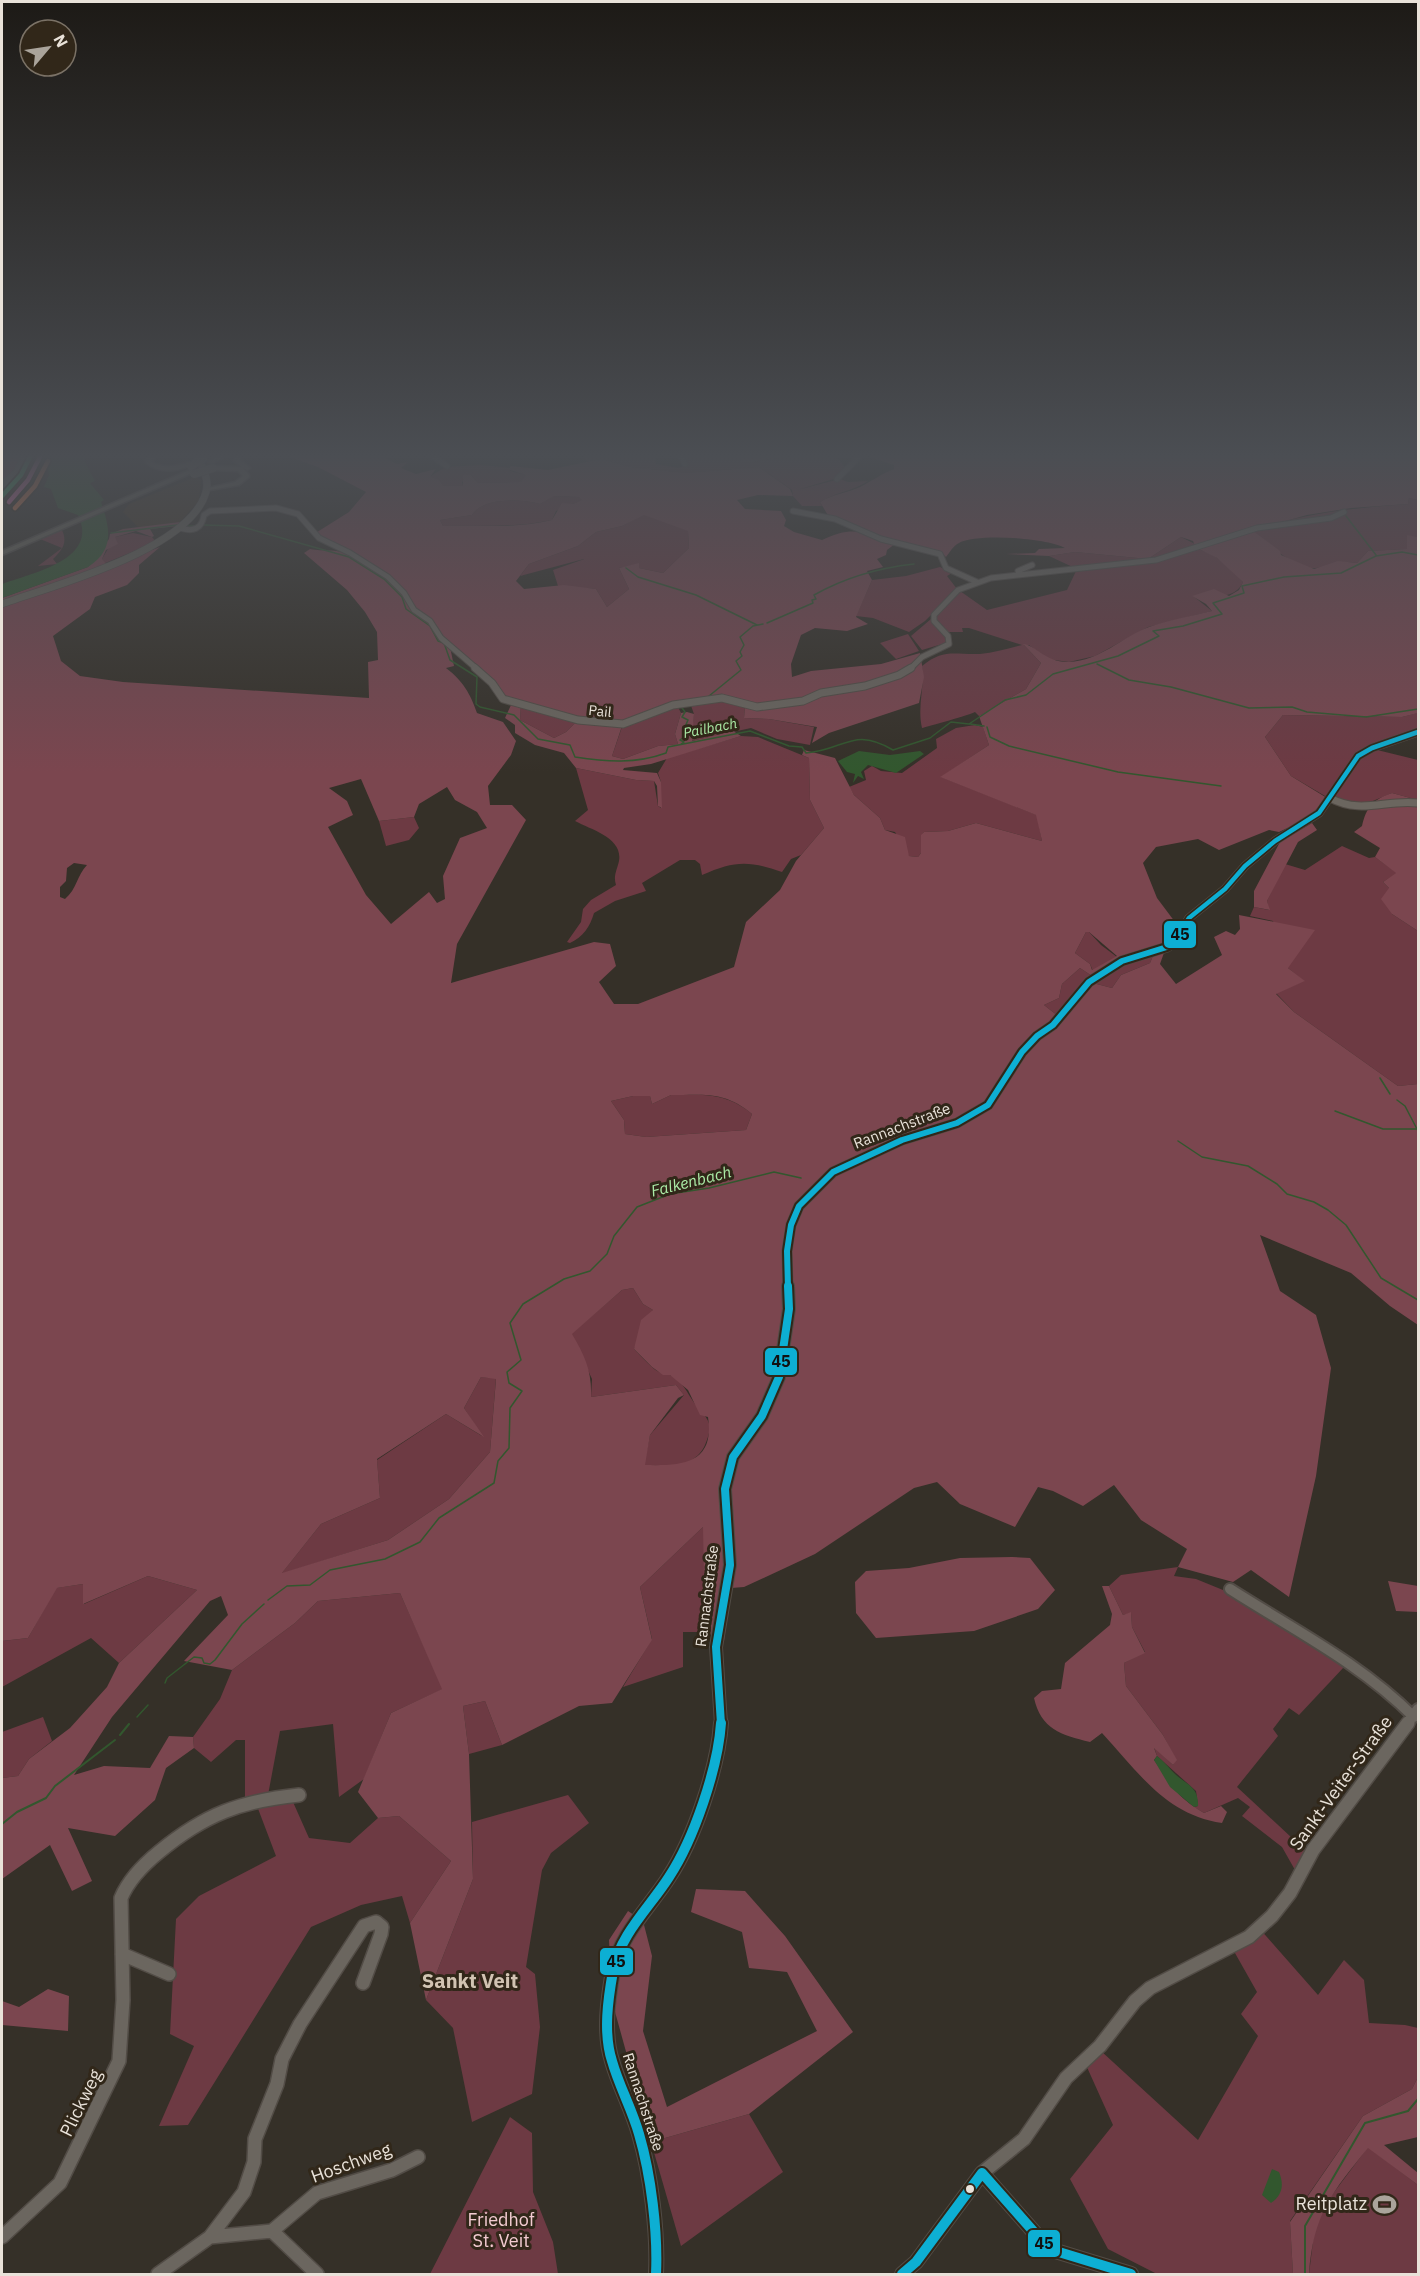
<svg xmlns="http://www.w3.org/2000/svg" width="1420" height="2276" font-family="'IBM Plex Sans',sans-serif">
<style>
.built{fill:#453725}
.green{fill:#6d3a43}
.forest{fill:#7b464f;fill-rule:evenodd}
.water{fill:#32572e}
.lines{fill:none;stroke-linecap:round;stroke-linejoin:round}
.stream-far1{stroke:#32572e;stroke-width:1.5}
.stream{stroke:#32572e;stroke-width:2}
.minor-far4-casing{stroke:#524c46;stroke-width:7}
.minor-far3-casing{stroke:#524c46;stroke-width:9}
.minor-far2-casing{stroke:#524c46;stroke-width:11}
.minor-far1-casing{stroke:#524c46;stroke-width:14}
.minor-casing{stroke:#524c46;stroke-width:16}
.major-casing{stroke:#524c46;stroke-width:8}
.highway-casing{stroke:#524c46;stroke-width:3}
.minor-far4{stroke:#6b665f;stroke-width:5}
.minor-far3{stroke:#6b665f;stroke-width:7}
.minor-far2{stroke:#6b665f;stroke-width:8}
.minor-far1{stroke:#6b665f;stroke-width:10}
.minor{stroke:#6b665f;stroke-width:13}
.major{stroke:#6b675c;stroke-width:7}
.highway{fill:#6b675a;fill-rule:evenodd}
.highway-bridge-casing{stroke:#524c46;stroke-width:9;stroke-linecap:butt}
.highway-bridge{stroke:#6b675a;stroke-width:8}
.bus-1-far3-casing{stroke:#312719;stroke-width:8}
.bus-1-far2-casing{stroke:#312719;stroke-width:10}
.bus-1-far1-casing{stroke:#312719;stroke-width:12}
.bus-1-casing{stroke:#312719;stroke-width:14}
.bus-1-far3{stroke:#0dafd3;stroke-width:4.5}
.bus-1-far2{stroke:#0dafd3;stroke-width:6}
.bus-1-far1{stroke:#0dafd3;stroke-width:8}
.bus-1{stroke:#0dafd3;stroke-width:10}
.rail-1-casing{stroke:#312719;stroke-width:8}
.rail-2-casing{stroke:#312719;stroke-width:8}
.rail-3-casing{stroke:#312719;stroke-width:8}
.rail-1{stroke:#2dbc63;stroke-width:4.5}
.rail-2{stroke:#fc73be;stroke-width:4.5}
.rail-3{stroke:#f78048;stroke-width:4.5}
.bus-dot{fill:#e9e2d9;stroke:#312719;stroke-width:2}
.labels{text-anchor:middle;stroke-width:6;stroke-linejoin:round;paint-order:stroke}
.far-street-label{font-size:14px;fill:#e9e2d9;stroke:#312719}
.far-water-label{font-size:14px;font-style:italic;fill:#abeba6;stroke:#312719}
.street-label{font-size:15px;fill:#e9e2d9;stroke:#312719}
.water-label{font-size:16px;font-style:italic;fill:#abeba6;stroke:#312719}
.near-street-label{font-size:18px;fill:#e9e2d9;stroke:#312719}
.near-poi-label{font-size:18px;fill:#e9e2d9;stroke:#312719;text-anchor:end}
.near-park-label{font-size:18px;fill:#f3cbd1;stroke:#312719}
.near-neighbourhood-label{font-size:20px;font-weight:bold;fill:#d2c4b3;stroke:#312719}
.line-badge{stroke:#312719;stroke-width:2}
.pale-badge-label{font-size:16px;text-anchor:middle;font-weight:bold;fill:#111}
</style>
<rect width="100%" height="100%" fill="#353028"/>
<path class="built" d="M 195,477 L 201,480 L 199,501 L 180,522 L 139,528 L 123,512 L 129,504 Z"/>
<path class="green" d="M 581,453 L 662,453 L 655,456 L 656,464 L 678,468 L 686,465 L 680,453 L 731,453 L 745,463 L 814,453 L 839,459 L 845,468 L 837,478 L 797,490 L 840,479 L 848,482 L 868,481 C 854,491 836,492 820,502 L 822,506 L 802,506 L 793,496 L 792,490 L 759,467 L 686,473 L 630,467 L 601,459 L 586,461 Z
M 481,465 L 510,468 L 510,471 L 527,475 L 521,482 L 478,483 L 471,475 L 462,482 L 463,486 L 443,486 L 429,477 L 446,467 Z
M 553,496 L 579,497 L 583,500 L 556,511 L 552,520 C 516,528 480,525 443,526 L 440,520 L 472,515 C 483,497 522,499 540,504 Z
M 1409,498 L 1418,500 L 1418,537 L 1407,536 L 1408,549 L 1368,551 L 1357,563 C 1336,561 1334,566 1316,568 C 1297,571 1267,543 1253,531 C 1302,513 1355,508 1408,504 Z
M 644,514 L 688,530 L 689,548 L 663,573 L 639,568 L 639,564 L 619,568 L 629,589 L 607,607 L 596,589 L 558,586 L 553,570 L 670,529 L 595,556 L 520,576 L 529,564 L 578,546 L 596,532 L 622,526 Z
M 62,530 C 68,543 62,550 53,559 L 57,564 L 38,566 L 62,548 L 40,539 Z
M 133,533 L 152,537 L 156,542 L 103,564 L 102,559 L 115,537 Z
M 1181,537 L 1195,544 L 1191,548 C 1212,550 1229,566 1243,582 C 1234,601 1212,595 1193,596 L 1212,611 L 1148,627 L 1095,656 L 1069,662 L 1047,659 L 1029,645 L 1024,645 L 1041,663 L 1026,689 L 979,716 L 975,712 C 972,714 927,727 922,728 C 917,706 925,687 922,666 C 944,648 954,655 980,654 C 994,653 1008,648 1022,645 L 969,628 L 962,628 L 963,632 L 946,632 L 936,619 L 937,615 L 960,591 L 987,610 L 1067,590 L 1077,569 L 1049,556 L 1075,552 L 1148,559 Z
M 940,567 L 952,573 L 947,576 L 957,589 L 925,621 L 909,632 L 873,618 L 856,616 L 872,580 L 906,576 Z
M 931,619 L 949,642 L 922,650 L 911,636 Z
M 908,634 L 919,651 L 896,659 L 880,643 Z
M 713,699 L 745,706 L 744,718 L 769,719 L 814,727 L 810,745 L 777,739 L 751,728 L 691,741 L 694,714 L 690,703 Z
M 521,704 L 577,721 L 566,732 L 554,738 L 520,720 Z
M 677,705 L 681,713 L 675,734 L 678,744 L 658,746 L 623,759 L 612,756 L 623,724 Z
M 1417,713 L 1418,728 L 1369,748 L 1418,760 L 1418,800 L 1392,793 L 1356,808 L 1328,795 L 1325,796 L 1291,776 L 1265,737 L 1283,715 L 1402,717 Z
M 975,725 L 983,727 L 989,745 L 941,777 L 1037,815 L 1042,841 L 976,823 L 948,831 L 924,832 L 921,836 L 921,853 L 918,857 L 909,856 L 895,832 L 885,830 L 880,818 L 854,795 L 849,787 L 866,780 L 864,771 L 872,766 L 881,771 L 902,773 L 937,748 L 936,739 L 956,728 Z
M 741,736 L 758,737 L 809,758 L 810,800 L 824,828 L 801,855 L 791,859 L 782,872 C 748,860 734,861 702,875 L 700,864 L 695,860 L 680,860 L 642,883 L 646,891 L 615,901 L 594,913 C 590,927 583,937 570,943 L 567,942 L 581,922 L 583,909 L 591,900 L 616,885 C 613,876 617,870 619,861 C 623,838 592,830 575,821 L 588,810 L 576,768 L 636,780 L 654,781 L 658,806 L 661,808 L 661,782 L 658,773 L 667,758 Z
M 414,817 L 419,828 L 409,840 L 386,846 L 379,821 Z
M 1342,846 L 1369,858 L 1375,857 L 1397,873 L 1383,882 L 1389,888 L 1392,914 L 1418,931 L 1418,1084 L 1398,1086 L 1294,1012 L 1276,993 L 1304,981 L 1288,968 L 1273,921 L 1250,916 L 1254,907 L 1269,910 L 1267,901 L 1285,864 L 1305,870 Z
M 1086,932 L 1089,932 L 1101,945 L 1117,957 L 1093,971 L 1090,964 L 1075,953 Z
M 1155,951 L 1150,963 L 1121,975 L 1112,988 L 1089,982 L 1058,1016 L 1044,1005 L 1059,998 L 1062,984 L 1080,968 L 1095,978 L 1122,961 Z
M 671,1095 C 704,1095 725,1092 752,1114 L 746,1130 L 646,1137 L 625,1134 L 624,1120 L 611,1101 L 633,1096 L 650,1096 L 652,1104 Z
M 633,1288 L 643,1304 L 653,1310 L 634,1349 C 640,1355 646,1362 653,1368 C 659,1373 663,1373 670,1375 C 680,1379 686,1390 691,1398 C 703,1418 717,1418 705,1445 C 694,1469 667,1466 644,1465 L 650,1435 L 684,1395 L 676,1385 L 591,1397 L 592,1379 L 571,1334 L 622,1290 Z
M 481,1377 L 496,1378 L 490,1452 L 449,1499 L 388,1540 L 281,1574 L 321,1524 L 380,1498 L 377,1460 L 446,1414 L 482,1436 L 464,1408 Z
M 704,1526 L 705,1632 L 683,1632 L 683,1667 L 623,1687 L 652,1639 L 640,1587 Z
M 1178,1567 L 1174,1576 L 1196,1579 L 1223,1590 L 1344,1667 L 1299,1715 L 1289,1708 L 1273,1729 L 1278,1736 L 1237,1787 L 1306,1851 L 1295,1870 L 1282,1847 L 1242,1816 L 1250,1807 L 1238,1798 L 1204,1813 L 1194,1807 L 1198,1806 L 1196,1791 L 1157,1756 L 1154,1747 L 1173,1765 L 1176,1760 L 1163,1735 L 1126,1686 L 1124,1663 L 1145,1652 L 1132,1627 L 1131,1613 L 1123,1615 L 1109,1586 L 1121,1575 Z
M 148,1576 L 197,1590 L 119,1663 L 91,1638 L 2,1687 L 2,1641 L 28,1638 L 56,1588 L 83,1584 L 84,1604 Z
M 400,1593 L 443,1689 L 391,1713 L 364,1779 L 339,1797 L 333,1724 L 280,1731 L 268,1795 L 245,1800 L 245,1740 L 236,1740 L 211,1762 L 194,1748 L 193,1737 L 220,1699 L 232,1670 L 295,1623 L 318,1601 Z
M 485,1701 L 502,1745 L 469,1754 L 463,1706 Z
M 43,1717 L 52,1741 L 29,1759 L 18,1776 L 2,1778 L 2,1732 Z
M 568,1795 L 589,1823 L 551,1853 L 542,1870 L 526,1967 L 535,1974 L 540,2027 L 532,2094 L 472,2122 L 453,2028 L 426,2000 L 473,1879 L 472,1822 Z
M 293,1802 L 309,1838 L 350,1843 L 378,1818 L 399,1816 L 451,1861 L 410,1923 L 402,1896 L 361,1905 L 311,1927 L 188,2125 L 159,2126 L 194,2046 L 170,2034 L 176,1919 L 199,1896 L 276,1856 L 257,1806 Z
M 1259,1928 L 1318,1995 L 1344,1960 L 1364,1980 L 1369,2023 L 1405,2025 L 1418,2028 L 1418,2077 L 1412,2089 L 1363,2116 L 1290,2221 L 1293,2274 L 1157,2274 L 1108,2249 L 1070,2179 L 1113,2125 L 1086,2065 L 1101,2051 L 1198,2140 L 1258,2036 L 1241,2014 L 1257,1992 L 1231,1946 Z
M 749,2114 L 783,2172 L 681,2246 L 651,2142 Z
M 510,2117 L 532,2133 L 533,2192 L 553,2242 L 558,2274 L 430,2274 Z
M 1368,2147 L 1418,2185 L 1418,2274 L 1309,2274 L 1314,2233 L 1323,2207 Z"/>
<path class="forest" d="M 2,453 L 24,453 L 16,470 L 2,482 Z
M 279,453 L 395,453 L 387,459 L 397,464 L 408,462 L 401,468 L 416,474 L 436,469 L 430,477 L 439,480 L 443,486 L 463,486 L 463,475 L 471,475 L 478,483 L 521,482 L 526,475 L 510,470 L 510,466 L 548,470 L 601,459 L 630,467 L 686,473 L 759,467 L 790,489 L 793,496 L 758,495 L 737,500 L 745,509 L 781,511 L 786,520 L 784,526 L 794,532 L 822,540 C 852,525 866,532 896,543 L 887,550 L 886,555 L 877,559 L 883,567 L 867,571 L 872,580 L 856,617 L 868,624 L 847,631 L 815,628 L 801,635 L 791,664 L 792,677 L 811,671 L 881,664 L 920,653 L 924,677 L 919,703 L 829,733 L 812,743 L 817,727 L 769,719 L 744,718 L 745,706 C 705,685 656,719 616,724 C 601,726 540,708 521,704 L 520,720 L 554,738 L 566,732 L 577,721 L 600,726 L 622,726 L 612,756 L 623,759 L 658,746 L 678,744 L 675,734 L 681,713 L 687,712 L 694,714 L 692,741 L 733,731 L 741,736 L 651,764 L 624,768 L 623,770 L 657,773 L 661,782 L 662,808 L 658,806 L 657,786 L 654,781 L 636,780 L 576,768 L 564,753 L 535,745 L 515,733 L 515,725 L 505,718 L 511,705 L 429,622 L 437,638 L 450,647 L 454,666 L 446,668 C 463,681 470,693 477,713 L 503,722 L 516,741 L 511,755 L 488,786 L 490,805 L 512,805 L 526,820 L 457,944 L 451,983 L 594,942 L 610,944 L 616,966 L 599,982 L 614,1004 L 638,1004 L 734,967 L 746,922 L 780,890 L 796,861 L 824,828 L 810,800 L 809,758 L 802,755 L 804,750 L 835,758 L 854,795 L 880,818 L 885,830 L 905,837 L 909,856 L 918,857 L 921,853 L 921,835 L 924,832 L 948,831 L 976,823 L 1042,841 L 1036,815 L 940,777 L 989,745 L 979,716 L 1026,689 L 1041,663 L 1023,644 C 1036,645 1046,663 1069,662 C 1100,661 1122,637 1149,627 C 1169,620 1191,616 1212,611 L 1206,604 L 1192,596 L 1214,589 L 1229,596 L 1239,590 L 1243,582 L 1217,558 L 1199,549 L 1253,531 L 1280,551 L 1281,555 L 1314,569 L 1338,561 L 1357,563 L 1368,551 L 1407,549 L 1407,535 L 1418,537 L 1418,713 L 1402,717 L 1283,715 L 1265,737 L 1291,776 L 1327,798 L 1308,818 L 1279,832 L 1269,830 L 1219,850 L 1198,839 L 1156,847 L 1143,863 L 1157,898 L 1175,922 L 1160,964 L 1176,984 L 1222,955 L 1214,937 L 1226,931 L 1235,935 L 1240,929 L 1239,915 L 1315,930 L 1288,968 L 1305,981 L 1276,994 L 1294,1012 L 1398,1086 L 1418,1084 L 1418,1325 L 1390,1306 L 1351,1273 L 1260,1235 L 1280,1291 L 1316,1315 L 1331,1368 L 1316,1476 L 1289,1597 L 1251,1570 L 1233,1582 L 1178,1567 L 1187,1549 L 1141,1520 L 1114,1485 L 1083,1506 L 1053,1491 L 1038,1487 L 1015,1527 L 960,1504 L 937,1482 L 914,1488 L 815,1554 L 744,1587 L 731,1588 L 724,1641 L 705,1632 L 703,1527 L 640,1587 L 652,1640 L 612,1703 L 579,1706 L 502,1745 L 485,1701 L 463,1706 L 469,1754 L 473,1879 L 426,2000 L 410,1923 L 451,1861 L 399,1816 L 378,1818 L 358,1792 L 391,1713 L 442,1689 L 400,1593 L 318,1601 L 295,1623 L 232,1670 L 184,1661 L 228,1615 L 221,1596 L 210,1601 L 112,1717 L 74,1775 L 104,1766 L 150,1768 L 169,1736 L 193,1737 L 194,1748 L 166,1768 L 155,1800 L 115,1836 L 68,1828 L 92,1881 L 72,1891 L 50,1845 L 2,1879 L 2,1778 L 18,1776 L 29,1759 L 70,1728 L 107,1687 L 119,1663 L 197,1590 L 148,1576 L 83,1604 L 83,1584 L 57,1588 L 28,1638 L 2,1641 L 2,606 L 160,547 L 139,565 L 139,573 L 127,585 L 95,597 L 90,609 L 53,636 L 61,661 L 80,676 L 123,682 L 369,698 L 368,662 L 378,660 L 377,632 L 365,612 L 347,590 L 304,553 L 310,549 C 325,552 330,548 348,554 L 314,534 L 349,512 L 366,492 L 318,467 ZM 554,496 L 579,497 L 582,500 L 573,504 L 562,503 L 552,520 C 516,529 480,525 443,526 L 440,520 L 472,515 C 483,497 522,499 540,504 ZM 644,515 L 688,531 L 689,548 L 663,573 L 639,568 L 639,563 L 619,568 L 629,589 L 607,607 L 596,589 L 564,585 L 524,589 L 516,581 L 529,564 L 578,546 L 596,532 L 622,526 ZM 361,779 L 379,821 L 414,817 L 419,804 L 447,787 L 455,800 L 477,812 L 487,828 L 460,838 L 443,876 L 445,899 L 437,903 L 429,892 L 391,924 L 366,895 L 328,827 L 353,815 L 347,801 L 329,788 ZM 74,863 L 87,865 C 77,875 77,889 65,899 L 60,897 L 60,887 L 66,881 L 67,868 ZM 1086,932 L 1089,932 L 1117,956 L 1092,970 L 1090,964 L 1075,953 ZM 1155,951 L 1150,963 L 1121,975 L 1112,988 L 1089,982 L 1058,1016 L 1044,1005 L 1059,998 L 1062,984 L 1080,968 L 1095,978 L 1133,956 ZM 671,1095 C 704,1095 725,1091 752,1114 L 746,1130 L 646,1137 L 625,1134 L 624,1120 L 611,1101 L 633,1096 L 650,1096 L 652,1104 ZM 633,1288 L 643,1304 L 653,1310 L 641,1320 L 634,1349 L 652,1367 L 663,1375 L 670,1375 L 688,1390 L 700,1415 L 708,1417 C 715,1464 682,1466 645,1465 L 650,1435 L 678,1398 L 684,1395 L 676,1385 L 591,1397 C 592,1371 585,1356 572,1334 L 622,1290 ZM 481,1377 L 496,1379 L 490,1452 L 449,1499 L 388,1540 L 282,1573 L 321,1524 L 380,1498 L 377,1459 L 446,1414 L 484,1437 L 464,1408 Z
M 731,453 L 807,453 L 745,463 Z
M 869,453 L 1418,453 L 1418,500 L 1409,498 L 1408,504 L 1351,508 L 1307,515 L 1195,546 L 1193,541 L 1181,537 L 1148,559 L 1075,552 L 1049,556 L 1006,554 L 1035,553 L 1039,549 L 1065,548 C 1048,538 977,533 959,543 C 953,546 950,552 946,557 L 942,553 L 887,540 L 829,517 L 820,502 C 833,494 847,493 860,487 C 872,481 881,474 894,469 L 894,465 L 870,457 Z
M 180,522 L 178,526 L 150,529 L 154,536 L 152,537 L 136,531 L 115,537 L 118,544 L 106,550 L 102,559 L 106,564 L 2,603 L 2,598 L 88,567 L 109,539 L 110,534 L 123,529 Z
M 1392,793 L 1418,800 L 1418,931 L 1392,914 L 1381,899 L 1389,888 L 1383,882 L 1396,873 L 1375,857 L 1380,848 L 1354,832 L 1362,826 C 1366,808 1373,799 1392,793 Z
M 1312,823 L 1317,830 L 1298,842 L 1267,901 L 1270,910 L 1254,907 L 1254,891 L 1280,842 Z
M 1012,1557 L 1030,1558 L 1055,1590 L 1038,1609 L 974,1631 L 876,1638 L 856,1613 L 855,1582 L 866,1571 L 909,1568 L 960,1558 Z
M 1388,1581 L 1418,1586 L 1418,1612 L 1396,1611 Z
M 1102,1586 L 1109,1586 L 1123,1615 L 1131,1612 L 1132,1627 L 1145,1653 L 1124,1663 L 1126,1686 L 1163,1735 L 1177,1760 L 1173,1765 L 1154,1748 L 1157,1756 L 1154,1760 C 1173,1786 1174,1795 1204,1813 L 1221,1806 L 1227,1812 L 1222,1823 C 1166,1815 1138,1772 1102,1733 L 1090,1742 C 1061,1735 1041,1729 1034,1698 L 1042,1691 L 1061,1689 L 1065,1663 L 1110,1625 L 1112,1614 Z
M 696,1889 L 745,1891 L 785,1936 L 853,2032 L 749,2114 L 651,2142 L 612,2001 L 609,1940 L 628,1911 L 643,1921 L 652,1956 L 643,2031 L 667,2107 L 817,2031 L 787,1972 L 749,1968 L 742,1932 L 691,1912 Z
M 48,1989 L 69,1996 L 68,2031 L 2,2025 L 2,2001 L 19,2007 Z
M 1418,2077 L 1418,2137 L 1384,2145 L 1418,2173 L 1418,2185 L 1368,2148 C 1332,2192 1313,2215 1309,2274 L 1293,2274 L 1290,2222 L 1363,2116 L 1412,2089 Z"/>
<path class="water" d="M 44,453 L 85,454 L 85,462 L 95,481 L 90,483 L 104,500 L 101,502 C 110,528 115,550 88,567 L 2,598 L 2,584 C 31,573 100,560 78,515 L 58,508 L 51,489 L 44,487 L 49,475 Z
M 859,751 L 890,755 L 920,751 L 924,754 L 896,773 L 868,765 L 861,772 L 864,779 L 858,776 L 853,783 L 855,774 L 847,772 L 838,761 Z
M 1157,1756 C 1164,1761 1168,1767 1174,1773 C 1185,1784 1199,1786 1198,1806 L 1194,1807 L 1170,1787 L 1154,1760 Z
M 1272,2169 L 1279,2172 C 1284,2184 1283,2195 1271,2203 L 1262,2195 Z"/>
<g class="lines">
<path class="stream-far1" d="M 1346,516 L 1376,555
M 203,525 L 239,526 L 349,557 L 384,579 L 402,597 L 406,609 L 430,626 L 438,641 L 444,643 L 450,660 L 477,677 L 476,704 L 480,707 L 514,715 L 538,739 L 570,745 L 575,757 C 607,762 636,764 666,753 L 668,747 L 750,731 L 789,746 L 802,747 L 806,753 C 845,750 853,726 893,750 L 930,738 L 951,722 L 969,724 L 1005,700 L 1026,695 L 1053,674 L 1118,656 L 1159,636 L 1153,631 L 1183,626 L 1222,614 L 1213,603 L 1244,593 L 1242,586 L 1284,577 L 1341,573 L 1376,556 L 1402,552 L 1418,555
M 185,526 L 195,526
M 111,533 L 177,525
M 626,568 L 638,577 L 696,595 L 757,625
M 767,623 L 813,603 L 812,600 L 816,599 L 814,595 C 846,577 878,568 914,564
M 1097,664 L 1129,680 L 1171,687 L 1249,708 L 1292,707 L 1307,712 L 1366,717 L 1418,709
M 709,696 L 741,670 L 736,661 L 742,656 L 740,652 L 744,645 L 740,637 L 753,626 L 763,624
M 680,705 L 685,712 L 682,717 L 688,720 L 685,727 L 687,730 L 683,734 L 687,735 L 680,740 L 684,742 L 681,744
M 970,724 L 984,726
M 987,727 L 990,737 L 1009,746 L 1118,772 L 1221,786
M 1380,1078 L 1390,1094
M 1397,1100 L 1405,1106 L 1418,1131
M 1335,1111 L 1383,1129 L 1416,1129
M 1178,1141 L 1202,1157 L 1248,1166 L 1277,1184 L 1287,1194 L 1314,1202 L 1328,1210 L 1346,1225 L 1381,1278 L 1418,1300
M 268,1600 L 287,1586 L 310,1585 L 330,1570 L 385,1559 L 420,1542 L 439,1518 L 494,1483 L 498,1461 L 509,1448 L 510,1408 L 522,1391 L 509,1383 L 507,1372 L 521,1360 L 510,1323 L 523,1304 L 564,1279 L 590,1271 L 607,1254 L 614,1236 L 637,1207 L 670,1194 L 709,1188 L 774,1172 L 801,1178
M 165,1683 L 167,1678 L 194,1657 L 202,1658 L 204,1663 L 210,1664 L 215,1660 L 242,1624 L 264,1604
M 137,1717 L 148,1705"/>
<path class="stream" d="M 120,1735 L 129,1724
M 2,1824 L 17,1812 L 46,1798 L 55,1786 L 115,1740
M 1305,2274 L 1305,2226 L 1365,2123 L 1408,2111 L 1418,2099"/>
<defs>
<path id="minor-far4" d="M 428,453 L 447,466
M 679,453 L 685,464
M 837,453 L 851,453
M 837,479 L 863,453
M 793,511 L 835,519 L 881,539 L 940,554 L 946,568 L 977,582
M 180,528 C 193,532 202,529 204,515 L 210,511 L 276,508 L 298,514 L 319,538 L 350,553 L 388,577 L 404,593 L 414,610 L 430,621 L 441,638 L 477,669
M 1018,571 L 1032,565
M 910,669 L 922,657 L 949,644 L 948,636 L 934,621 L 934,615 L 958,590 L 991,578 L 1156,560 L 1257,528 L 1331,518 L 1344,512"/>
<path id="minor-far3" d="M 475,668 L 492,683 L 503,699 L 578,720 L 623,724 L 673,705 L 722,698 L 757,707 L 803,701 L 821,693 L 865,686 L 899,675 L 911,668
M 1330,798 C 1362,815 1385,799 1418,803
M 1174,942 L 1189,918 L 1225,889 L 1245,866 L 1275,841 L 1319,813 L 1358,756 L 1372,748 L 1418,732"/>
<path id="minor-far2" d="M 788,1288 L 787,1251 L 791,1225 L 799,1206 L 833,1172 L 902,1140 L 957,1123 L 988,1105 L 1022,1052 L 1037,1036 L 1053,1025 L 1089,982 L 1122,961 L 1167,947 L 1176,941"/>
<path id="minor-far1" d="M 1230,1589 C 1294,1630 1360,1663 1414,1717
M 721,1724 L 716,1647 L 730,1565 L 725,1489 L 733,1457 L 762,1416 L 779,1377 L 789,1309 L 788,1286
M 1407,1724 L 1418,1709"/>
<path id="minor" d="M 122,1954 L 169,1974
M 982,2173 L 1049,2249 L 1131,2274
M 272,2231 L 317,2193 L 392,2170 L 418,2157
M 2,2237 L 60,2183 L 119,2061 L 123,2000 L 121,1898 C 129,1879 143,1865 159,1852 C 205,1814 241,1801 299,1795
M 210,2237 L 244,2192 L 254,2162 L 255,2139 L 277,2084 L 282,2059 L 300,2024 L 364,1926 L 376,1922 L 382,1927 L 381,1934 L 363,1983
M 158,2274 L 210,2237 L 272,2231 L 317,2274
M 656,2274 C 658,2232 651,2175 639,2134 C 632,2109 619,2086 612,2061 C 603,2033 608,1999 613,1971 C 620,1934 650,1907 669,1877 C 694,1839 718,1768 721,1723
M 902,2274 L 916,2262 L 982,2173 L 1024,2139 L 1066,2078 L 1100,2046 L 1135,2001 L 1150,1988 L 1249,1937 L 1272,1916 L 1290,1893 L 1313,1850 L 1408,1723"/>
<path id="major" d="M 2,485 L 17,472 L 26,453
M 2,604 C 54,585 190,550 206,492 C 210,479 201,465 196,453"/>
<path id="highway" d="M 152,453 L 158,453 L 152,462 C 164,469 177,466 190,462 L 193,464 C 179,472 158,474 145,462 Z
M 224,453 L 232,453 L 213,463 L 208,462 Z
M 235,453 L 241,453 L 240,460 L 250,468 L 247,470 L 243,468 L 249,475 L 249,477 L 239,485 L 204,491 L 204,489 L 235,482 L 243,476 L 238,471 L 213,470 L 210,468 L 213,466 L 242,467 L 234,461 Z
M 192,469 L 194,470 L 194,472 L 2,555 L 2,551 Z"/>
</defs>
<use href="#minor-far4" class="minor-far4-casing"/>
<use href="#minor-far3" class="minor-far3-casing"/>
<use href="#minor-far2" class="minor-far2-casing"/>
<use href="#minor-far1" class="minor-far1-casing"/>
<use href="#minor" class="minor-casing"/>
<use href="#major" class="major-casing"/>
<use href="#highway" class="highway-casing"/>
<use href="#minor-far4" class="minor-far4"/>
<use href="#minor-far3" class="minor-far3"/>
<use href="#minor-far2" class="minor-far2"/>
<use href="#minor-far1" class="minor-far1"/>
<use href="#minor" class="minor"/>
<use href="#major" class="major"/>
<use href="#highway" class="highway"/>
<defs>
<path id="highway-bridge" d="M 191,466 L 203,459
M 194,474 L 213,468"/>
</defs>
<use href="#highway-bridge" class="highway-bridge-casing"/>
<use href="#highway-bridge" class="highway-bridge"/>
<defs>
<path id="bus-1-far3" d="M 1174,942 L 1189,918 L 1225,889 L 1245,866 L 1275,841 L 1319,813 L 1358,756 L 1372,748 L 1418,732"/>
<path id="bus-1-far2" d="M 788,1288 L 787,1251 L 791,1225 L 799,1206 L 833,1172 L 902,1140 L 957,1123 L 988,1105 L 1022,1052 L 1037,1036 L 1053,1025 L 1089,982 L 1122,961 L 1167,947 L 1176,941"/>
<path id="bus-1-far1" d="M 721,1724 L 716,1647 L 730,1565 L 725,1489 L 733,1457 L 762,1416 L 779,1377 L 789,1309 L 788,1286"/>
<path id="bus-1" d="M 982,2173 L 1049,2249 L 1131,2274
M 656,2274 C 658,2232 651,2175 639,2134 C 632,2109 619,2086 612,2061 C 603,2033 608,1999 613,1971 C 620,1934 650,1907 669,1877 C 694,1839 718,1768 721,1723
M 902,2274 L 916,2262 L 982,2173"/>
</defs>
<use href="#bus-1-far3" class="bus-1-far3-casing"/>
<use href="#bus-1-far2" class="bus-1-far2-casing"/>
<use href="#bus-1-far1" class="bus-1-far1-casing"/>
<use href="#bus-1" class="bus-1-casing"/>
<use href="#bus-1-far3" class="bus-1-far3"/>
<use href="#bus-1-far2" class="bus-1-far2"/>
<use href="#bus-1-far1" class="bus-1-far1"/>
<use href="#bus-1" class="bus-1"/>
<defs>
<path id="rail-1" d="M 2,496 L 21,475 L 32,453"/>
<path id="rail-2" d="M 9,502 L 28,480 L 40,457"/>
<path id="rail-3" d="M 15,508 L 35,486 L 48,461"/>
</defs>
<use href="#rail-1" class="rail-1-casing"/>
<use href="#rail-2" class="rail-2-casing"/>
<use href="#rail-3" class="rail-3-casing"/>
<use href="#rail-1" class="rail-1"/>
<use href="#rail-2" class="rail-2"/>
<use href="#rail-3" class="rail-3"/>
</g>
<linearGradient id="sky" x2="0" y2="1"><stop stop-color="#1d1a16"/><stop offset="0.59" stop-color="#4b4e53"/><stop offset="1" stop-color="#4b4e53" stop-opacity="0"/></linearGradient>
<rect width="1420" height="772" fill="url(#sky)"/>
<defs>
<symbol id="stadium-bare" viewBox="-9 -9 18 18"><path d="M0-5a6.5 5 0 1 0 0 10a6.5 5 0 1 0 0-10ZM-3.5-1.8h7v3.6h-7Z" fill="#aaa49b" stroke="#312719" stroke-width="2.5" paint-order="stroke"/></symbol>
</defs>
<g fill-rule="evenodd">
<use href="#stadium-bare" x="1368" y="2188" width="33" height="33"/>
</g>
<circle class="bus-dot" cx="970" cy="2189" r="5"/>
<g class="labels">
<g class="far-street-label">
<text transform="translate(600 711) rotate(6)" y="5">Pail</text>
</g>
<g class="far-water-label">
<text transform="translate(710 728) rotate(-11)" y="5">Pailbach</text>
</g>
<g class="street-label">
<text transform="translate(902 1126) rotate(-21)" y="5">Rannachstraße</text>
<text transform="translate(707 1596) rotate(-83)" y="5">Rannachstraße</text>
<text transform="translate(643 2102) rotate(72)" y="5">Rannachstraße</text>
</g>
<g class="water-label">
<text transform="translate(691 1181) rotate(-14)" y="6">Falkenbach</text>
</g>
<g class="near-street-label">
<text transform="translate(1341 1783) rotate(-54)" y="6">Sankt-Veiter-Straße</text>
<text transform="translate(81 2103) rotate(-64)" y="6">Plickweg</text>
<text transform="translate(351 2163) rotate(-20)" y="6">Hoschweg</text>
</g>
<g class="near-poi-label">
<text x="1367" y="2210">Reitplatz</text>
</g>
<g class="near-park-label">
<text x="501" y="2226">Friedhof<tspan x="501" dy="21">St. Veit</tspan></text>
</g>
<g class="near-neighbourhood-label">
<text x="470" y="1988">Sankt Veit</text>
</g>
</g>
<g class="line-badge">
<rect x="1163" y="920" width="34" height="29" rx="6" fill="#0dafd3"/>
<rect x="764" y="1347" width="34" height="29" rx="6" fill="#0dafd3"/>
<rect x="599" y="1947" width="35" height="29" rx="6" fill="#0dafd3"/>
<rect x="1027" y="2229" width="34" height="29" rx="6" fill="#0dafd3"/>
</g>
<g class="pale-badge-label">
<text x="1180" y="940">45</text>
<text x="781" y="1367">45</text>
<text x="616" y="1967">45</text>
<text x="1044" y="2249">45</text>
</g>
<rect width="1420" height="2276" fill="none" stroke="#e9e2d9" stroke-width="6"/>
<g transform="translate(48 48) rotate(61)"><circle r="28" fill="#312719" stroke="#7b7266" stroke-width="1.5"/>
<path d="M0-4.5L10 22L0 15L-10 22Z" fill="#aaa49b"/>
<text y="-9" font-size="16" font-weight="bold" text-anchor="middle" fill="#e9e2d9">N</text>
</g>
</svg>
